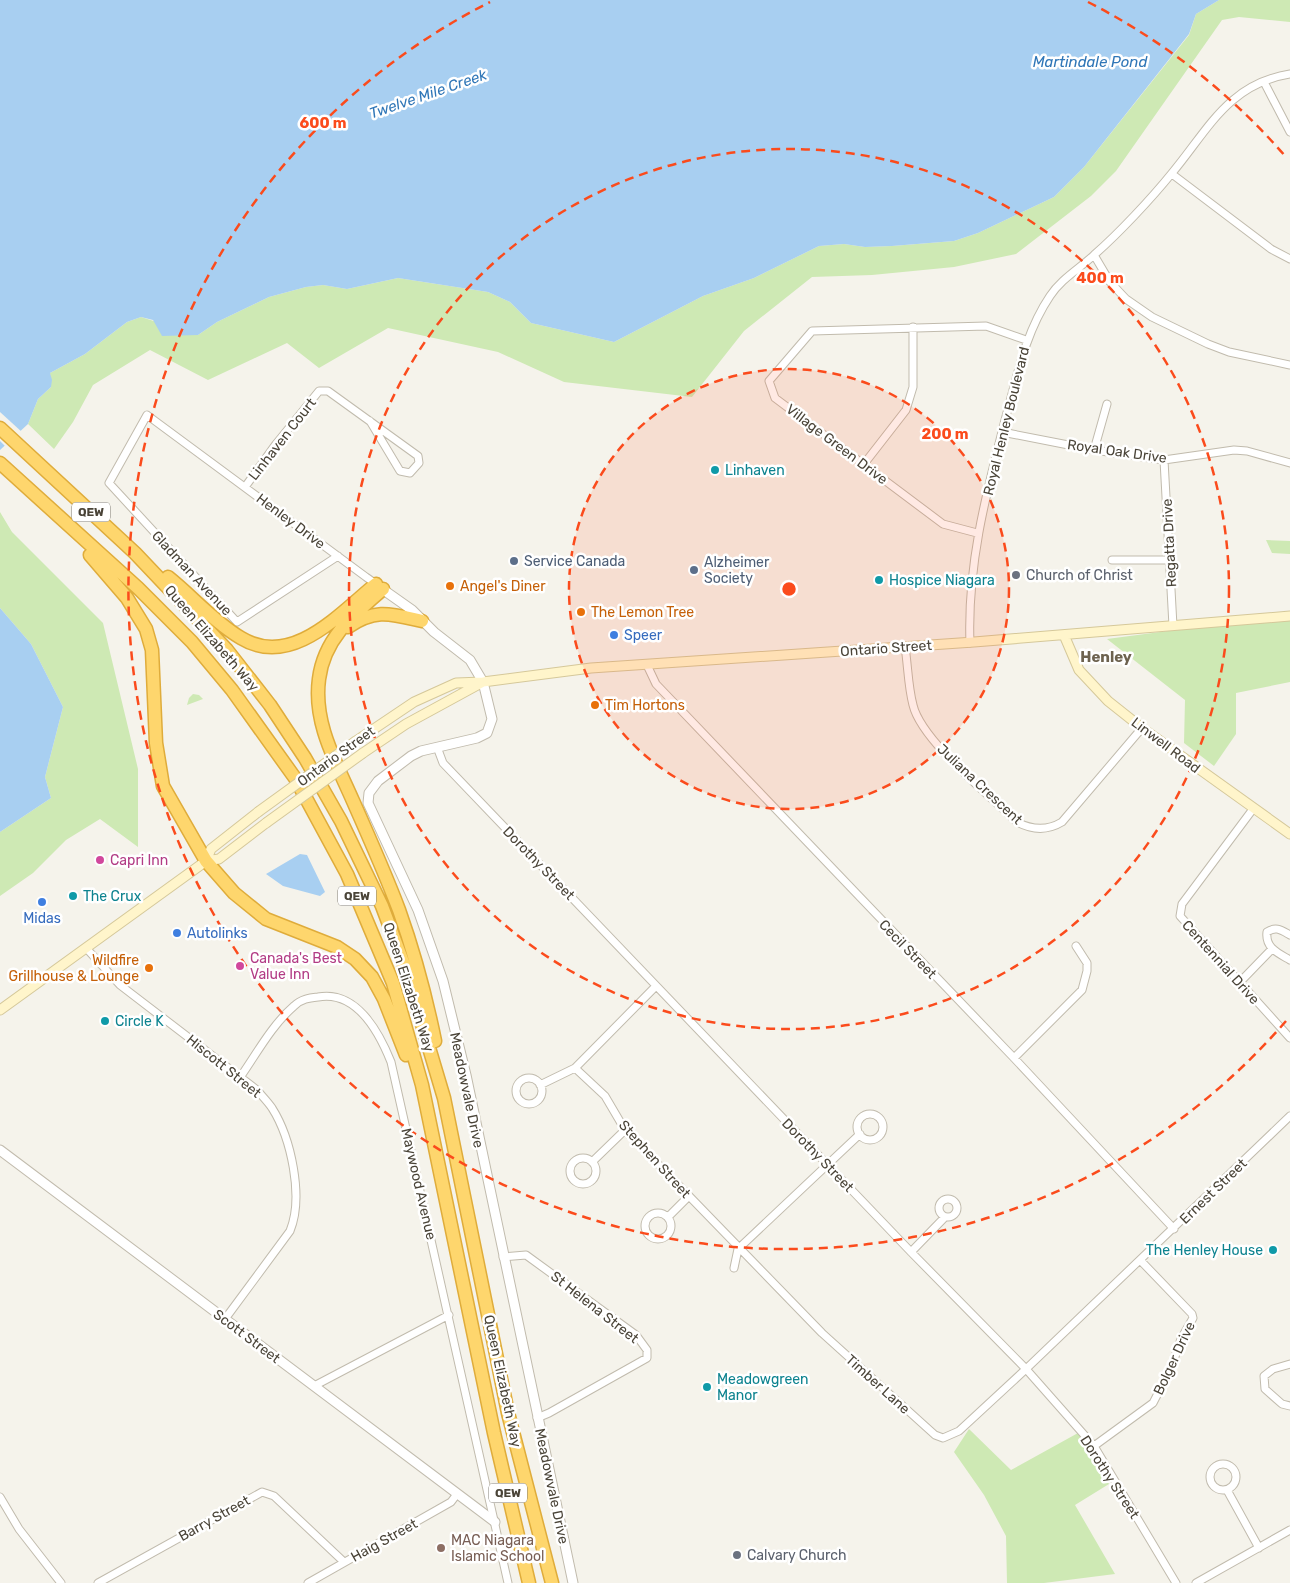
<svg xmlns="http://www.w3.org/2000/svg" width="1290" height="1583" font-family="Rubik,sans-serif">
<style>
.green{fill:#cee9b4}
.water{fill:#a8cff1}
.pier{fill:#f5f3eb}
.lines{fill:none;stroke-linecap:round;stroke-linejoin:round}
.minor-casing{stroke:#c1bbad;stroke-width:9}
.tertiary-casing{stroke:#c1bbad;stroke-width:11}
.secondary-casing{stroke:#d5c89a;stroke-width:11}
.motorway-casing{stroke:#dfac3b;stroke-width:15}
.minor{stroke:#fff;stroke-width:7}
.tertiary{stroke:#fff;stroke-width:9}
.secondary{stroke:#fff5cb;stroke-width:9}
.motorway{stroke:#fed66d;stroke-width:12}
.secondary-bridge-casing{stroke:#d5c89a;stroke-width:11;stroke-linecap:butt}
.secondary-bridge{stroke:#fff5cb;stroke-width:9}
.ring{fill:none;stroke:#fb4b1c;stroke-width:2.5;stroke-dasharray:9 6}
.culture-dot{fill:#0f9aa8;stroke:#fff;stroke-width:2}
.service-dot{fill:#5c6f8a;stroke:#fff;stroke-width:2}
.worship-dot{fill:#6b7280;stroke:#fff;stroke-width:2}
.food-dot{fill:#e8710a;stroke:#fff;stroke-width:2}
.shop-dot{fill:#3f7fe0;stroke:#fff;stroke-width:2}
.hotel-dot{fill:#d1479c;stroke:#fff;stroke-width:2}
.education-dot{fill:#8d6e63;stroke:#fff;stroke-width:2}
.labels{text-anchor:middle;stroke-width:5;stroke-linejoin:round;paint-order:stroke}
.shield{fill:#fff;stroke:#807c74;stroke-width:1}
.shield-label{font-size:12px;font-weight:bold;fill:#4a4438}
.street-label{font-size:14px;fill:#4a4438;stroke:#fff}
.culture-label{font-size:14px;fill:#0d838f;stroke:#fff;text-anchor:start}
.service-label{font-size:14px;fill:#4e5e75;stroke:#fff;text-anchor:start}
.worship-label{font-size:14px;fill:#5b616d;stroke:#fff;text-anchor:start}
.food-label{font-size:14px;fill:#c56008;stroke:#fff;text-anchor:start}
.shop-label{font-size:14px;fill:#366cbe;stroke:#fff;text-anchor:start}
.hotel-label{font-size:14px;fill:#b23c85;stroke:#fff;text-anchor:start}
.education-label{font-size:14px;fill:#785e54;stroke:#fff;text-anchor:start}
.water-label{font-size:15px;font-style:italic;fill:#2f76b7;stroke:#fff}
.neighbourhood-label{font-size:15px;font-weight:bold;fill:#6d624f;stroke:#fff}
.centre{fill:#fb4b1c;stroke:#fff;stroke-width:2.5}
.ring-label{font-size:15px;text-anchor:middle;font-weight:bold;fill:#fb4b1c;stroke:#fff;stroke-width:5;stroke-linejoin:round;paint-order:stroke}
</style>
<rect width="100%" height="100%" fill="#f5f3eb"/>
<path class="green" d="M 1219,0 L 1290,0 L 1290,22 L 1239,17 L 1222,20 L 1116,171 L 1091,196 L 1016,254 L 954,267 L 872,275 L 812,277 L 744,331 L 692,397 L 564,382 L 498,352 L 388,328 L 319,368 L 287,343 L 208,380 L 150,350 L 93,385 L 73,422 L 54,449 L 28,424 L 38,399 L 51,387 L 50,373 L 85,354 L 127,322 L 141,317 L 198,335 L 217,322 L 269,297 L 306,287 L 323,285 L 347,289 L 398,278 L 488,292 L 510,302 L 531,323 L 614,342 L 703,296 L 754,278 L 819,246 L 844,244 L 865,247 L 892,246 L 954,241 L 978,233 L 1054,197 L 1084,167 L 1189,35 L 1196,14 Z
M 0,512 L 12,532 L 103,623 L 138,769 L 138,847 L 100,819 L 66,840 L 33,873 L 0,896 L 0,832 L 51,798 L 45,777 L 63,707 L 31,644 L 0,608 Z
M 1266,540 L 1290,541 L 1290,554 L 1272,553 Z
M 1290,615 L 1290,682 L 1236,693 L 1236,734 L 1214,766 L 1184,743 L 1185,700 L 1107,639 Z
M 193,694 L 199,695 L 203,699 L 187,705 L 189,698 Z
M 969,1429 L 1011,1470 L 1078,1433 L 1109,1484 L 1075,1505 L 1115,1574 L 1044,1583 L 1007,1583 L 1006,1536 L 984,1495 L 954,1452 Z"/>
<path class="water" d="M 0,0 L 1219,0 L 1196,14 L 1189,34 L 1084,167 L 1054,197 L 978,233 L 954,241 L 892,246 L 865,247 L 844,244 L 819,246 L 754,278 L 703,296 L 614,342 L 531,323 L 510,302 L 488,292 L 398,278 L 347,289 L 323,285 L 306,287 L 269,297 L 217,322 L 198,335 L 162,336 L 153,320 L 141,317 L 127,322 L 85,354 L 50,373 L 52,380 L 51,387 L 38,399 L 28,424 L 0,450 Z
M 0,608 L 31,644 L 63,707 L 45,777 L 51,798 L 0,832 Z
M 300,854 L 307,855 L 325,892 L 320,896 L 283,886 L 266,874 Z"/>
<path class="pier" d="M 0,412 L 23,433 L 6,447 L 0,441 Z"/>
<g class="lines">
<defs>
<path id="minor" d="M 1264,82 L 1290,132
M 1172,174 L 1271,249 L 1290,259
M 1094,255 L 1110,282 L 1126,299 L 1152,317 L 1208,344 L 1229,352 L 1290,365
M 1002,432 L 1094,450 L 1164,460 L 1234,450 L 1247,451 L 1290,463
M 1094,450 L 1107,404
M 1164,460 L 1173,626
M 864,464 L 906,410 L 913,387 L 913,327
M 245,487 L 276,444 L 319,391 L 328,391 L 418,456 L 419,463 L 410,473 L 400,471 L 370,421
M 977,533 L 943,524 L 775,398 L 769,381 L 812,331 L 986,326 L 1026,340
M 338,556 L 237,622 L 109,483 L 147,415 L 366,577 L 376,584
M 1112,560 L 1169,560
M 970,643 C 967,566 986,494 1005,420 C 1017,377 1025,333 1050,296 C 1061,279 1079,269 1094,255 C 1119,233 1151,199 1172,173 C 1208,130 1228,84 1290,74
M 905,647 C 908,666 908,686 913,705 C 921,740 989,795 1017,822 C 1032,830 1047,831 1062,822 L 1142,728
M 647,665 L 656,684 L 1014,1058 L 1174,1229
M 437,747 L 443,763 L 911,1252 L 1026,1369 L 1094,1446 L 1176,1583
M 1253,809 L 1182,904 L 1180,916 L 1290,1038
M 1290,935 C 1281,930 1276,926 1267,932 C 1265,948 1278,953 1290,960
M 86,948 L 120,985 L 257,1090 C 262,1096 268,1102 272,1108 C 291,1138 304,1197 290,1231 L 225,1319
M 1240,982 L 1272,949
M 1014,1058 L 1082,990 L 1087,971 L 1087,963 L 1076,946
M 575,1068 L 605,1096 L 625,1130 L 822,1333 L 935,1435 L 943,1438 L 959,1431 L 1026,1369 L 1290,1116
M 241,1076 C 257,1053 272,1025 294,1006 C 301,999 309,998 318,997 C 356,990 379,1032 391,1062 L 508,1583
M516 1091a13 13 0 1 1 26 0a13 13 0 1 1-26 0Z
M 540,1085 L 575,1068 L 656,986
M857 1127a13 13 0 1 1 26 0a13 13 0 1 1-26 0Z
M570 1171a13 13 0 1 1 26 0a13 13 0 1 1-26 0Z
M 592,1162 L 625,1130
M939 1208a9 9 0 1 1 18 0a9 9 0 1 1-18 0Z
M645 1226a13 13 0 1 1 26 0a13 13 0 1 1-26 0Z
M 668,1217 L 689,1196
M 738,1249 L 860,1134
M 911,1252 L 945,1217
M 503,1257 L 526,1255 L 636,1335 L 647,1350 L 647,1358 L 549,1413 L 537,1418
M 734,1268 L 738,1249
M 1290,1364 L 1273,1369 L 1264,1376 L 1265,1389 L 1282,1404 L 1290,1406
M 314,1386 L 449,1315
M 1094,1446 L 1153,1403 L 1171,1368 L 1181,1339 L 1193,1318 L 1192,1314 L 1141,1261
M1210 1477a13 13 0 1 1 26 0a13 13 0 1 1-26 0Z
M 1227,1490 L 1259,1548
M 0,1497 L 19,1529 L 61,1583
M 98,1583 L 262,1492 L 274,1496 L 344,1562
M 308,1583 L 451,1502 L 457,1494
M 1196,1583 L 1290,1530"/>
<path id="tertiary" d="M 378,586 L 412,610 L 434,632 L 470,660 L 483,682 L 492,719 L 487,733 L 477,738 L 421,751 L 411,756 L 378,781 L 369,793 L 368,803 L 418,910 L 443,981 L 466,1075 L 573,1583
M 0,1150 L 495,1522"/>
<path id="secondary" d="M 1064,635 L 1079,670 L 1108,701 L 1142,728 L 1290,834
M 356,741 L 414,702 L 456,683 L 483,682 L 591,668 L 974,642 L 1290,616
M 363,753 L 406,724 L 483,682
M 206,861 L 219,859 L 266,823
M 0,1010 L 195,869 L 206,861 L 211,849 L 258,812"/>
<path id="motorway" d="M 0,428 L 135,553 L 227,650 L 270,705 L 305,758 L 341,821 L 382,906 L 405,967 L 444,1098 L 508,1413 L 552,1583
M 0,463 L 138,588 L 192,642 L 232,690 L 295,778 L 347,874 L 393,983 L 422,1085 L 494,1433 L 529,1583
M 90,555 L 127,598 L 146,629 L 152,650 L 156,743 L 163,786 L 206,861 L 234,893 L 266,919 L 337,947 L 355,959 L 372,977 L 384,999 L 406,1055
M 168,577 C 192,596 214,622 241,638 C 292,669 340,613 376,584
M 383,589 C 354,614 324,638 319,679 C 313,723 336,762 353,801 C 369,837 385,873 399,910 C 414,952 426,997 435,1041
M 348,627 C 376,608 391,614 422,621"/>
</defs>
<use href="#minor" class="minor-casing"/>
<use href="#tertiary" class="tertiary-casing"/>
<use href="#secondary" class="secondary-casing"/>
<use href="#motorway" class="motorway-casing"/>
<use href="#minor" class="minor"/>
<use href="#tertiary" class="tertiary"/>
<use href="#secondary" class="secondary"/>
<use href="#motorway" class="motorway"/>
<defs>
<path id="secondary-bridge" d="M 258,812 L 356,741
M 266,823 L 363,753"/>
</defs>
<use href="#secondary-bridge" class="secondary-bridge-casing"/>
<use href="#secondary-bridge" class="secondary-bridge"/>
</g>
<circle cx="789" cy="589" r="220" fill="#fb4b1c" fill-opacity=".12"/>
<g class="ring">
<circle cx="789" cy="589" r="220"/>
<circle cx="789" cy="589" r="440"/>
<path d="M1286 1021A659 659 0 1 1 490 2M1088 2A659 659 0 0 1 1286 157"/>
</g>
<g class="culture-dot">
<circle cx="715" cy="470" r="5"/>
<circle cx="879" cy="580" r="5"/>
<circle cx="73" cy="896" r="5"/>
<circle cx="105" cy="1021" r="5"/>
<circle cx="1273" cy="1250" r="5"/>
<circle cx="707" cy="1387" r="5"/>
</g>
<g class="service-dot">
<circle cx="514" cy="561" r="5"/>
<circle cx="694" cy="570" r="5"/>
</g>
<g class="worship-dot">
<circle cx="1016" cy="575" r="5"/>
<circle cx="737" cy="1555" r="5"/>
</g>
<g class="food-dot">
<circle cx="450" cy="586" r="5"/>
<circle cx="581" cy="612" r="5"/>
<circle cx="595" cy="705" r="5"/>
<circle cx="149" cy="968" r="5"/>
</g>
<g class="shop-dot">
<circle cx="614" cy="635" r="5"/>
<circle cx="42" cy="902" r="5"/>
<circle cx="177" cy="933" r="5"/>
</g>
<g class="hotel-dot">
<circle cx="100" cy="860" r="5"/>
<circle cx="240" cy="966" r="5"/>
</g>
<circle class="education-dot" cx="441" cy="1548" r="5"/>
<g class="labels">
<g class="shield">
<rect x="72" y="502.5" width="38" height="19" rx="4"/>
<rect x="338" y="886.5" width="38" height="19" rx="4"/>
<rect x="489" y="1483.5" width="38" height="19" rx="4"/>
</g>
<g class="shield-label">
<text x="91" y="516">QEW</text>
<text x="357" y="900">QEW</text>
<text x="508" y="1497">QEW</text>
</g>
<g class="street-label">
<text transform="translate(1006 421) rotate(-76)" y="5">Royal Henley Boulevard</text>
<text transform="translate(282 439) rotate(-52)" y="5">Linhaven Court</text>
<text transform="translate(837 444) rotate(37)" y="5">Village Green Drive</text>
<text transform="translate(1117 451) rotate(8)" y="5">Royal Oak Drive</text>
<text transform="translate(291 521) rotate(37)" y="5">Henley Drive</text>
<text transform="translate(1169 543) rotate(-93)" y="5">Regatta Drive</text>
<text transform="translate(192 573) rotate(47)" y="5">Gladman Avenue</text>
<text transform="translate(212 638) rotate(49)" y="5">Queen Elizabeth Way</text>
<text transform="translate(886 648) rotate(-4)" y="5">Ontario Street</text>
<text transform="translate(1166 745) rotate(37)" y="5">Linwell Road</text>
<text transform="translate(336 756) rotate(-36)" y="5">Ontario Street</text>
<text transform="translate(980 784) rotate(43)" y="5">Juliana Crescent</text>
<text transform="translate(539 863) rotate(46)" y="5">Dorothy Street</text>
<text transform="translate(908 949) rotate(46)" y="5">Cecil Street</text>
<text transform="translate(1221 962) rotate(48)" y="5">Centennial Drive</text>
<text transform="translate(409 987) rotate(72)" y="5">Queen Elizabeth Way</text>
<text transform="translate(224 1066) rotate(39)" y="5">Hiscott Street</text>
<text transform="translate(467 1090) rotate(78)" y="5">Meadowvale Drive</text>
<text transform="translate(818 1155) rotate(46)" y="5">Dorothy Street</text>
<text transform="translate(655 1159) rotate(48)" y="5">Stephen Street</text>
<text transform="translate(419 1184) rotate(77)" y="5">Maywood Avenue</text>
<text transform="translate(1213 1191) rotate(-44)" y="5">Ernest Street</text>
<text transform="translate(595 1307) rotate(38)" y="5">St Helena Street</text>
<text transform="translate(247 1336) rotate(37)" y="5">Scott Street</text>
<text transform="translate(1174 1358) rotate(-65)" y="5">Bolger Drive</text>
<text transform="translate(503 1381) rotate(78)" y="5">Queen Elizabeth Way</text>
<text transform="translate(878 1384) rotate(42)" y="5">Timber Lane</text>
<text transform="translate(1110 1477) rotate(57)" y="5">Dorothy Street</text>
<text transform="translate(552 1486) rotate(78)" y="5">Meadowvale Drive</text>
<text transform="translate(214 1518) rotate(-29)" y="5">Barry Street</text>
<text transform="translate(384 1540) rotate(-29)" y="5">Haig Street</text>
</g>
<g class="culture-label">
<text x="725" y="475">Linhaven</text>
<text x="889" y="585">Hospice Niagara</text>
<text x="83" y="901">The Crux</text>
<text x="115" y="1026">Circle K</text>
<text x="1263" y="1255" text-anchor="end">The Henley House</text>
<text x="717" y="1384">Meadowgreen<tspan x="717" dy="16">Manor</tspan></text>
</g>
<g class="service-label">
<text x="524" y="566">Service Canada</text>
<text x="704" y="567">Alzheimer<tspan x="704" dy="16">Society</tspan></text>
</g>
<g class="worship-label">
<text x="1026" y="580">Church of Christ</text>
<text x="747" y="1560">Calvary Church</text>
</g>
<g class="food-label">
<text x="460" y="591">Angel's Diner</text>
<text x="591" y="617">The Lemon Tree</text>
<text x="605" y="710">Tim Hortons</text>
<text x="139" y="965" text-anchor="end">Wildfire<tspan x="139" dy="16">Grillhouse &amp; Lounge</tspan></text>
</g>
<g class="shop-label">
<text x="624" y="640">Speer</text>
<text x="42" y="923" text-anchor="middle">Midas</text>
<text x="187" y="938">Autolinks</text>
</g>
<g class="hotel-label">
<text x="110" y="865">Capri Inn</text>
<text x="250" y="963">Canada's Best<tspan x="250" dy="16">Value Inn</tspan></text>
</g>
<g class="education-label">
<text x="451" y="1545">MAC Niagara<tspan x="451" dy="16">Islamic School</tspan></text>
</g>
<g class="water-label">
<text x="1090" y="67">Martindale Pond</text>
<text transform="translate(428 94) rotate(-19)" y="5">Twelve Mile Creek</text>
</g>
<g class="neighbourhood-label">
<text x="1106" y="662">Henley</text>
</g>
</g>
<circle cx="789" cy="589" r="8" class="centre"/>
<g class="ring-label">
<text x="323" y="128">600 m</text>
<text x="1100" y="283">400 m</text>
<text x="945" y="439">200 m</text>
</g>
</svg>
